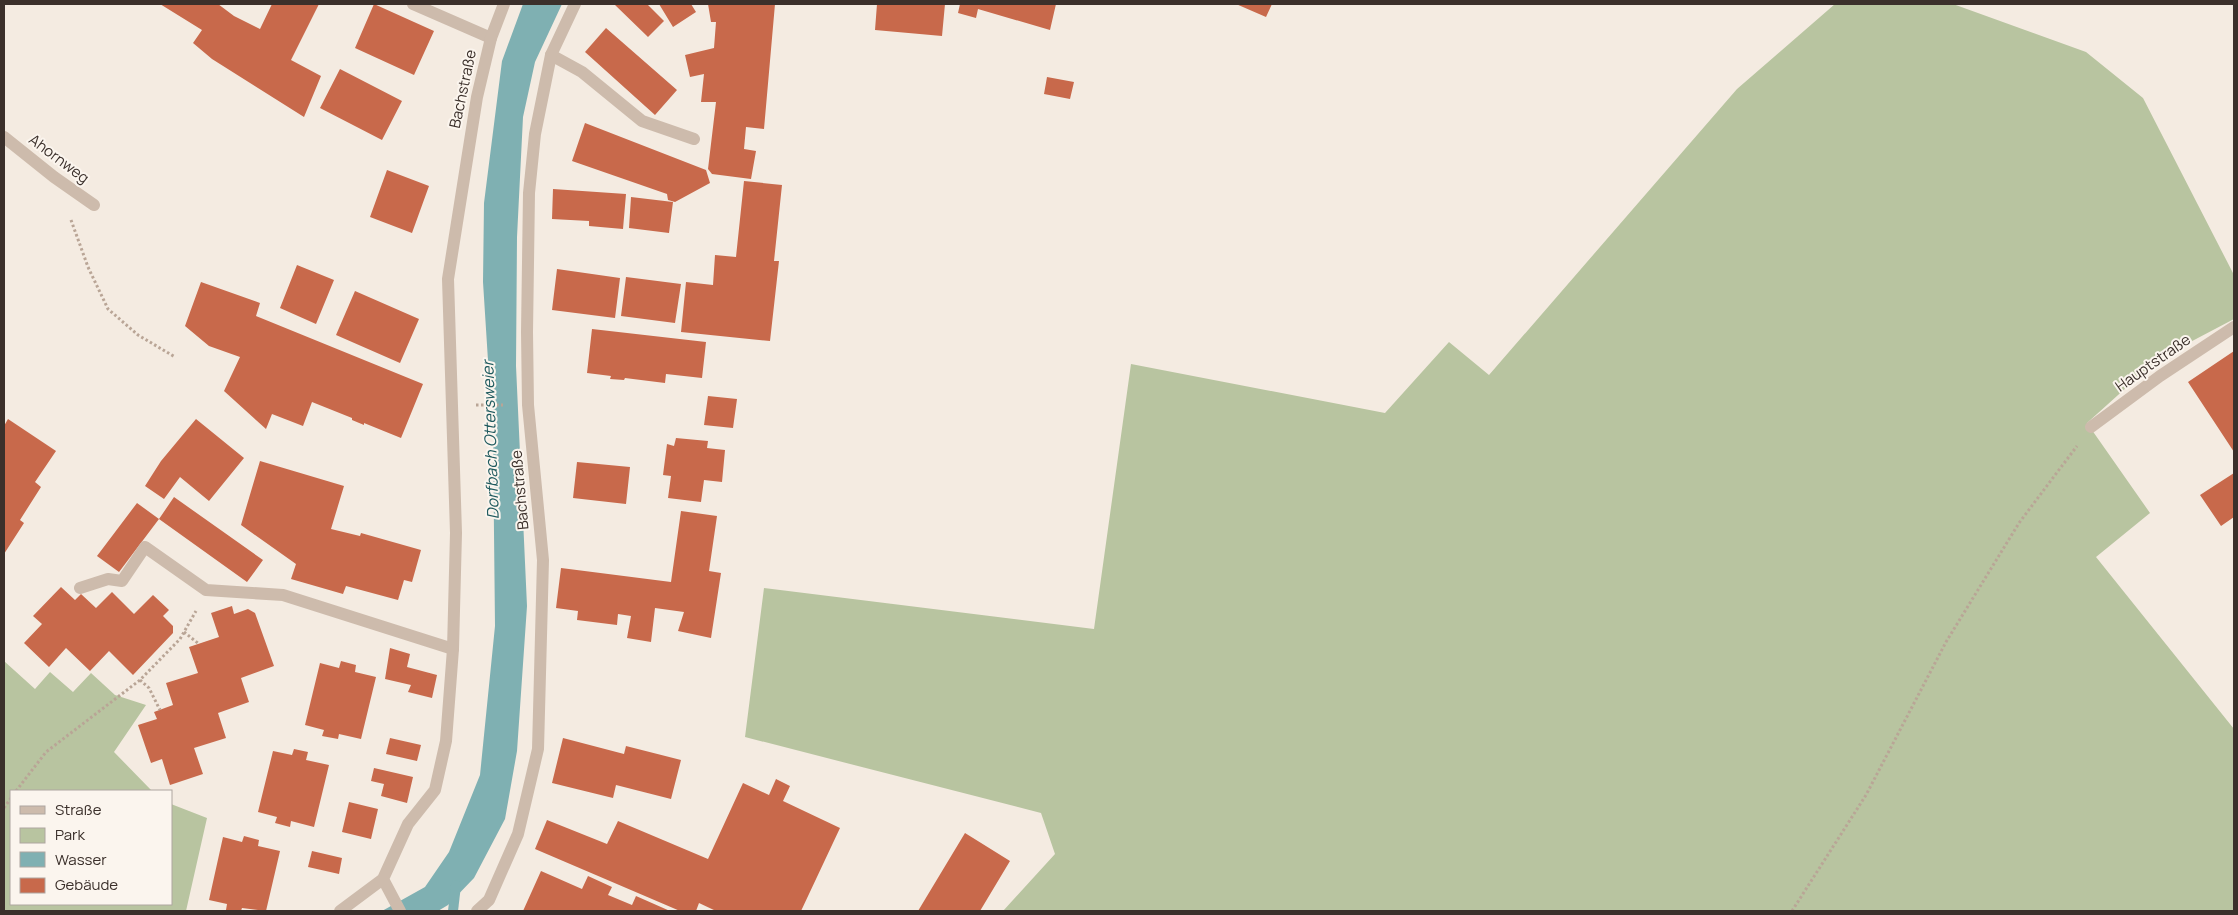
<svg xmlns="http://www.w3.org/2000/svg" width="2238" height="915" font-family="Manrope,sans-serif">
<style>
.green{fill:#b8c4a0}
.water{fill:#7fb0b2}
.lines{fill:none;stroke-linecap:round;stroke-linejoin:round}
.stream{stroke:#7fb0b2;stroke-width:10}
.building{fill:#c8694b}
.path{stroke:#b9a596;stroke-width:3;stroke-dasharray:2.5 2.5;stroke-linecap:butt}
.service{stroke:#cdbbac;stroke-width:12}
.minor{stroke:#cdbbac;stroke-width:12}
.labels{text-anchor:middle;stroke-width:4;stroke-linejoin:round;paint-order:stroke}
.street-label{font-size:15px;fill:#3b302b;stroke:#fbf5ee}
.water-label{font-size:16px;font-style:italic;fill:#1f5a5e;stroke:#fbf5ee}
</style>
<rect width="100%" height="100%" fill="#f4ebe1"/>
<path class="green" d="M 1835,4 L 1953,4 L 2086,52 L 2143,98 L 2234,275 L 2234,319 L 2158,359 L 2087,423 L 2150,513 L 2096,557 L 2234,729 L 2234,911 L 1003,911 L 1055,854 L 1041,813 L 745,737 L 764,588 L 1094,629 L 1131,364 L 1385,413 L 1449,342 L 1489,375 L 1737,89 Z
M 4,661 L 35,689 L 50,672 L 73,692 L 91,673 L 115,695 L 146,705 L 114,752 L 152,791 L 11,791 L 11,904 L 171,904 L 171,804 L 207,818 L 186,911 L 4,911 Z"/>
<path class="water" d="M 523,4 L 562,4 L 535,62 L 523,117 L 517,237 L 516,366 L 527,606 L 517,751 L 505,819 L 474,878 L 448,905 L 438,911 L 382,911 L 425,887 L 449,852 L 480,775 L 495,626 L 493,439 L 483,282 L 484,203 L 502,61 Z"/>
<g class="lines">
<path class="stream" d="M 453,911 L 456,885"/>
</g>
<path class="building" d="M 160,4 L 218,4 L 234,16 L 260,29 L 272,4 L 319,4 L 291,60 L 321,76 L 304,117 L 212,59 L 193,43 L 202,30 Z
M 374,4 L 434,31 L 414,75 L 355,48 Z
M 614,4 L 647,4 L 664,21 L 648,37 Z
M 659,4 L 691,4 L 696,12 L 673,27 Z
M 708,4 L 775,4 L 764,129 L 746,127 L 744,149 L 756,151 L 751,179 L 712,174 L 708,169 L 716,102 L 701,102 L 704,74 L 690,77 L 685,55 L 714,48 L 716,22 L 711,22 Z
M 877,4 L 945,4 L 942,36 L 875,30 Z
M 960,4 L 1056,4 L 1050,30 L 978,9 L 976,18 L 958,13 Z
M 1236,4 L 1272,4 L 1266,17 Z
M 606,28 L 677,90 L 655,115 L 585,52 Z
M 340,69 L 402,101 L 382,140 L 320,108 Z
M 1047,77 L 1074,82 L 1070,99 L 1044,94 Z
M 585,123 L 706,170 L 710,183 L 675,202 L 668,200 L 667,194 L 572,161 Z
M 387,170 L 429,186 L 412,233 L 370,217 Z
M 744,181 L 782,185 L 774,261 L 779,261 L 770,341 L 681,332 L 686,282 L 713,285 L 715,255 L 736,257 Z
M 553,189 L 626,194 L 623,229 L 589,226 L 589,221 L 552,219 Z
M 631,197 L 673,202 L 669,233 L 629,228 Z
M 297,265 L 334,280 L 316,324 L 280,308 Z
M 557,269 L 620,278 L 615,318 L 552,310 Z
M 626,277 L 681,284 L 675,323 L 621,316 Z
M 201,282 L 260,303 L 256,316 L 423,384 L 401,438 L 364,423 L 364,425 L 352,420 L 352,418 L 312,402 L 303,426 L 272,414 L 266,429 L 224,391 L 240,357 L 209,346 L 185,326 Z
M 355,291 L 419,319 L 400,363 L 336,335 Z
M 592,329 L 706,342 L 702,378 L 666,374 L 665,383 L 625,378 L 624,380 L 610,379 L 611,376 L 587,373 Z
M 2234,351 L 2234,452 L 2188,382 Z
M 708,396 L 737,399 L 733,428 L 704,425 Z
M 8,419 L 56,451 L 35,482 L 41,487 L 20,520 L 24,523 L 4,554 L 4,426 Z
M 196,419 L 244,458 L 209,501 L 180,477 L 164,499 L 145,486 L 161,461 Z
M 676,438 L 708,441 L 707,448 L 725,450 L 722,482 L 704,480 L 701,502 L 668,498 L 671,476 L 663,475 L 667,444 L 674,446 Z
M 260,461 L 344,486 L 331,529 L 360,536 L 361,533 L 421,550 L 412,582 L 404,580 L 398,600 L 346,586 L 343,594 L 291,579 L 296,564 L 241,525 Z
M 577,462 L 630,467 L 626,504 L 573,498 Z
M 2234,473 L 2234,517 L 2221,526 L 2200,495 Z
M 174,497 L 263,560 L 247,582 L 159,519 L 119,572 L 97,556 L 137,503 L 159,519 Z
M 681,511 L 717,516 L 709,571 L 721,573 L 711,638 L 678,631 L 684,612 L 655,608 L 651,642 L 627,638 L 631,616 L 618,614 L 617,625 L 577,620 L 578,611 L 556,608 L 561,568 L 671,582 Z
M 61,587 L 75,600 L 81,594 L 96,608 L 112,592 L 134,614 L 153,595 L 169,610 L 163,616 L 173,626 L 173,633 L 133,675 L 109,651 L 90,671 L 66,648 L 49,667 L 24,643 L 42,624 L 33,616 Z
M 232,606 L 234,614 L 248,609 L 255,613 L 274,666 L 241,678 L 249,702 L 218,713 L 226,738 L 194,748 L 203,774 L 170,785 L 162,759 L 151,763 L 138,725 L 157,719 L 154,712 L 173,705 L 166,683 L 198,673 L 189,647 L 219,637 L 211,613 Z
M 390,648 L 410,654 L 407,667 L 437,675 L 432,698 L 408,692 L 411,685 L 385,679 Z
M 341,661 L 356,665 L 355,672 L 376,677 L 361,739 L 339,734 L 338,739 L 322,736 L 324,730 L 305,725 L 320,663 L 339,668 Z
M 390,738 L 421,745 L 417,761 L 386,754 Z
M 563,738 L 624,754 L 626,746 L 681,760 L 671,799 L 616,785 L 613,798 L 552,783 Z
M 294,749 L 308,752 L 306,760 L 329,765 L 314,827 L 291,821 L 290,827 L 275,823 L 277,817 L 258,812 L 273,751 L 292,755 Z
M 374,768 L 413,777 L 407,803 L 381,796 L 384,784 L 371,781 Z
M 776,779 L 790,786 L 783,801 L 840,828 L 801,911 L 716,911 L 699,903 L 696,911 L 680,911 L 535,849 L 547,820 L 607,844 L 618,821 L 708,859 L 743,783 L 769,795 Z
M 349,802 L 378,809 L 371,839 L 342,832 Z
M 965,833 L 1010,861 L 980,911 L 918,911 Z
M 244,836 L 259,840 L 258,846 L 280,851 L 266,911 L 242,908 L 241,911 L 229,911 L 226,910 L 227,904 L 209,900 L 223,837 L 242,842 Z
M 312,851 L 342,858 L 339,874 L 308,867 Z
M 541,871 L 582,889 L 588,876 L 612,887 L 608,895 L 632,905 L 636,896 L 670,911 L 523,911 Z"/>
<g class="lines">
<path class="path" d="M 71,220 L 88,267 L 108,309 L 138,335 L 175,357
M 476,405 L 503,405
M 184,632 L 199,644
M 140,680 L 149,688 L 160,710
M 16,791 L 46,752 L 140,680 L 180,639 L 196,611
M 4,808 L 11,798
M 1792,911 L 1866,795 L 1946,642 L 2019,523 L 2077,446"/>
<path class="service" d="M 413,4 L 491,38
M 551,55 L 582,72 L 642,121 L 694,139
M 2091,427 L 2160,376 L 2234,327
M 80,588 L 108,579 L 122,581 L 145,547 L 206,590 L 283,595 L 453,649"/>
<path class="minor" d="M 4,137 L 54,177 L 94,205
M 383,879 L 400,911
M 340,911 L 383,879 L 408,824 L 435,790 L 446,741 L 453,649 L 456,533 L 448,279 L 477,97 L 491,38 L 504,4
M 477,911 L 489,900 L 518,834 L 538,749 L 543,560 L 528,405 L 527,332 L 529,193 L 535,134 L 551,55 L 575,4"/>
</g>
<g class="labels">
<g class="street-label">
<text transform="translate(463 89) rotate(-78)" y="5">Bachstraße</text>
<text transform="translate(59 159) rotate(37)" y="5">Ahornweg</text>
<text transform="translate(2153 363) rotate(-35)" y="5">Hauptstraße</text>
<text transform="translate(520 490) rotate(-95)" y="5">Bachstraße</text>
</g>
<g class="water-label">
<text transform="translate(490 440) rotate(-92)" y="6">Dorfbach Ottersweier</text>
</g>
</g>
<rect width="2238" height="915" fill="none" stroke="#3b302b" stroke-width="10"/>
<rect x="10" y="790" width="162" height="115" fill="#fbf5ee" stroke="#aea6a0"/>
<rect x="20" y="806" width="25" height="8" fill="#cdbbac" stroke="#aea6a0"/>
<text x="55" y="815" font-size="15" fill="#3b302b">Straße</text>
<rect x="20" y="828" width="25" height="15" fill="#b8c4a0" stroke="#aea6a0"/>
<text x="55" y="840" font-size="15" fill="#3b302b">Park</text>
<rect x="20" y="852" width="25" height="15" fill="#7fb0b2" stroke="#aea6a0"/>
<text x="55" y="865" font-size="15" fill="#3b302b">Wasser</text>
<rect x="20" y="878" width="25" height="15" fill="#c8694b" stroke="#aea6a0"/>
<text x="55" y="890" font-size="15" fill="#3b302b">Gebäude</text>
</svg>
